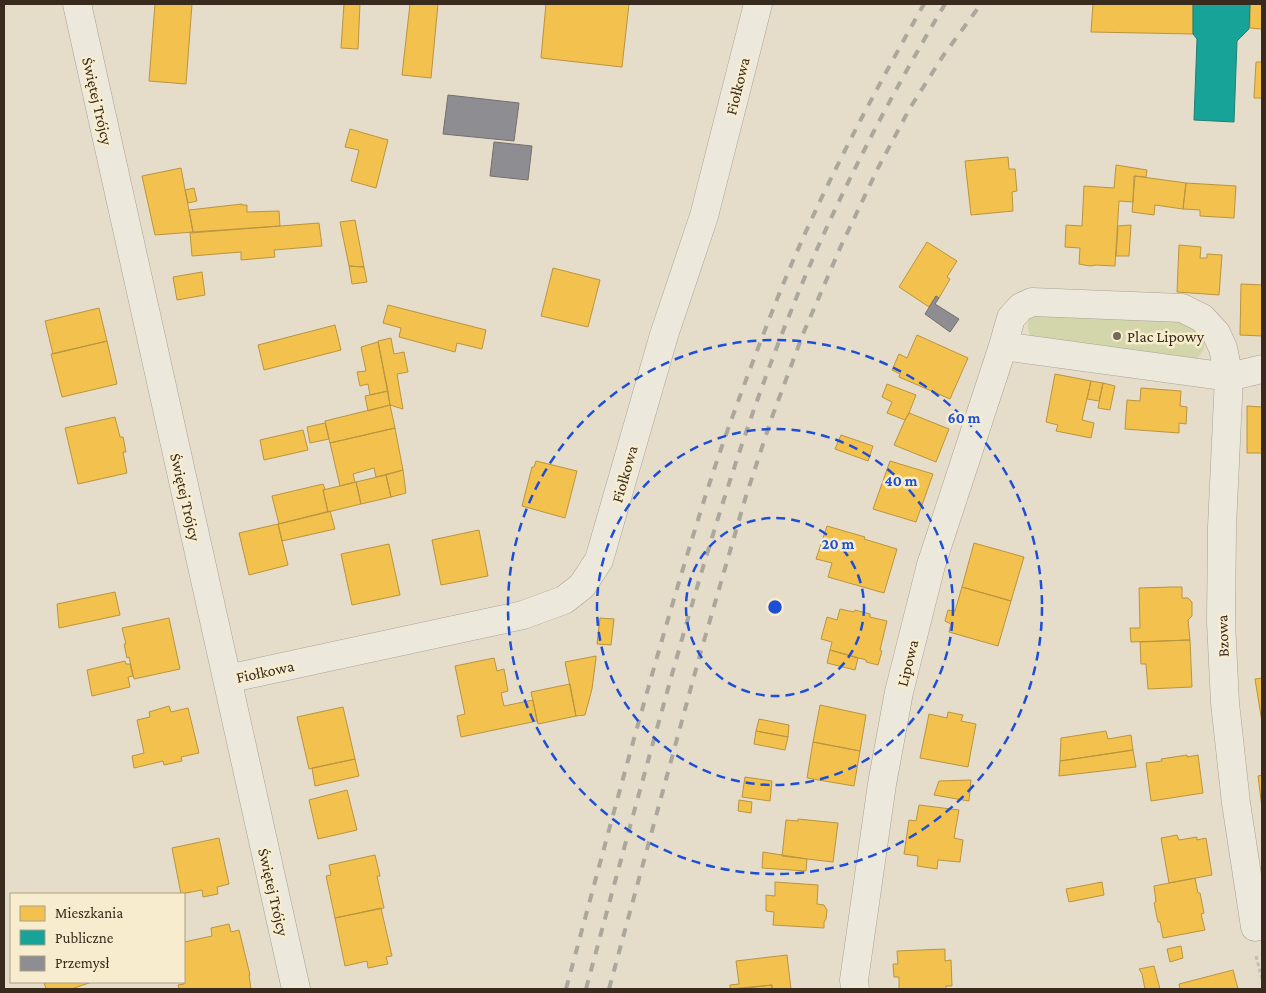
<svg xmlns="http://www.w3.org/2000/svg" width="1266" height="993" font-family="'Crimson Pro',serif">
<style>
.green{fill:#d3d5ab}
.homes{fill:#f2c14e;stroke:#ba943f}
.public{fill:#17a398;stroke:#217f73}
.industry{fill:#8d8d92;stroke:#746f6f}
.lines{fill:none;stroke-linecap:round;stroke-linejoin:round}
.street-casing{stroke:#a9a293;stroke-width:29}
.path{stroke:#c4beb3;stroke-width:3;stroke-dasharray:4 2.5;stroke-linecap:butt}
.street{stroke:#ece8dc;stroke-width:28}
.rail{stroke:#aba79c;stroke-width:4;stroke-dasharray:9 9;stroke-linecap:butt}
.ring{fill:none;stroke:#1d4ed8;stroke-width:2.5;stroke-dasharray:9 6}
.poi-dot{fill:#756959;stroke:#f7edce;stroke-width:2}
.labels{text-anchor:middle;stroke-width:5;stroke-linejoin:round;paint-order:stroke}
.street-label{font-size:16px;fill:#382a1c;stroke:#f7edce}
.poi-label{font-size:16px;fill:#382a1c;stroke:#f7edce;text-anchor:start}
.centre{fill:#1d4ed8;stroke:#f7edce;stroke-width:2.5}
.ring-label{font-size:15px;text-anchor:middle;font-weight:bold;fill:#1d4ed8;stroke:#f7edce;stroke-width:5;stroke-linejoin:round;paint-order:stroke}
</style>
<rect width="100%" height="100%" fill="#e5ddc9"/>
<path class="green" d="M 1031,314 L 1184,317 L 1205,338 C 1205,348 1203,353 1196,359 L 1032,339 C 1027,330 1026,323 1031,314 Z"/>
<path class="homes" d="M 155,4 L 192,4 L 186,84 L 149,81 Z
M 344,4 L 360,4 L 358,49 L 341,48 Z
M 410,4 L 438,4 L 431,78 L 402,75 Z
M 546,4 L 629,4 L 622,67 L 541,58 Z
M 1093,4 L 1193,4 L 1193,34 L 1091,32 Z
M 1250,4 L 1262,4 L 1262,29 L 1250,28 Z
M 1256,62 L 1262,62 L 1262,98 L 1254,98 Z
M 350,129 L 388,140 L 376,188 L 351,181 L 359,150 L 345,147 Z
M 1008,157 L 1009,169 L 1015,169 L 1017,191 L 1012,192 L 1013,211 L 971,215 L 965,161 Z
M 1116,165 L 1147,170 L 1146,177 L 1134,176 L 1133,202 L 1119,201 L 1115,266 L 1096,265 L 1090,266 L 1079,264 L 1080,248 L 1065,247 L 1066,225 L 1082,226 L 1084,186 L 1114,188 Z
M 181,168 L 193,232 L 155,235 L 142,176 Z
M 1135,176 L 1186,183 L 1183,209 L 1155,205 L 1154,215 L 1132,212 Z
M 1186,183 L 1236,186 L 1234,218 L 1200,216 L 1200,210 L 1183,209 Z
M 194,188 L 197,201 L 188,203 L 185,190 Z
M 242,204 L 242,205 L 247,205 L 247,212 L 279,211 L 280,226 L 193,232 L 189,210 Z
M 355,220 L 364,267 L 349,266 L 340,222 Z
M 319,223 L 322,246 L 274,250 L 275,257 L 241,260 L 241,252 L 192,256 L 190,233 Z
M 1131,225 L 1129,256 L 1116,256 L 1118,226 Z
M 927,242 L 957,261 L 947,277 L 950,279 L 939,298 L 936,296 L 929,307 L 899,287 Z
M 1179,245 L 1201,247 L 1200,258 L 1207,258 L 1207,254 L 1222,255 L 1219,295 L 1177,292 Z
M 349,266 L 364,267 L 367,282 L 352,284 Z
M 553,268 L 600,280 L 588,327 L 541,316 Z
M 202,272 L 205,295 L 177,300 L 173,277 Z
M 1241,284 L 1262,285 L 1262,336 L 1240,335 Z
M 388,305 L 486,330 L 482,349 L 457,343 L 455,352 L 399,337 L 401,328 L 383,323 Z
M 99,308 L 107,341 L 53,354 L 45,321 Z
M 335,325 L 341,350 L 264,370 L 258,345 Z
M 917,335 L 968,358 L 950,399 L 899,377 L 900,374 L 892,370 L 899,354 L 907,358 Z
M 391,338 L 394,354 L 404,352 L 408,372 L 397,374 L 403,409 L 390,405 L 378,341 Z
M 107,341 L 117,384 L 62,397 L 51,354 Z
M 378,342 L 388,391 L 370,395 L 368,384 L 360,386 L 357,372 L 366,371 L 361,347 Z
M 1055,374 L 1091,381 L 1082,420 L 1094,423 L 1091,438 L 1056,431 L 1058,425 L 1046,422 Z
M 1091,381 L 1103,383 L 1099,401 L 1087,399 Z
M 1103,383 L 1115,386 L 1110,410 L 1098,408 Z
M 887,384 L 916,395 L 909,413 L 905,420 L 887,413 L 892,402 L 882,397 Z
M 1141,388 L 1181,391 L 1180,406 L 1187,407 L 1186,424 L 1179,423 L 1179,433 L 1125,429 L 1127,400 L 1140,401 Z
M 388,391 L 390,405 L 368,411 L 365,396 Z
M 390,405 L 395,428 L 330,443 L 325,421 Z
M 1247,406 L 1262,407 L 1262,453 L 1247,453 Z
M 909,413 L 949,429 L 936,462 L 894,445 L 905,420 Z
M 115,417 L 120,437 L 123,437 L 126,452 L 123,452 L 127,473 L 78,484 L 65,428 Z
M 325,423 L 329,439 L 310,443 L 307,427 Z
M 395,428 L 403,470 L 376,477 L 374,468 L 353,474 L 355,482 L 340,486 L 330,443 Z
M 303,430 L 308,450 L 264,460 L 260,440 Z
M 841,435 L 873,446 L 868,461 L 835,449 Z
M 536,461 L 577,471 L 565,518 L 522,506 L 532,467 L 534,467 Z
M 890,461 L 933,474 L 916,522 L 873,509 Z
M 403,470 L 406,493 L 391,497 L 386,475 Z
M 386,475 L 391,497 L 361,504 L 356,482 Z
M 356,482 L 361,504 L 328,512 L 323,490 Z
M 323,484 L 325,489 L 323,490 L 328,512 L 279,524 L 272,496 Z
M 330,511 L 335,529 L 282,541 L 278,524 Z
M 278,524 L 288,565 L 249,575 L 239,533 Z
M 827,526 L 865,537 L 864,539 L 897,549 L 884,593 L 828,577 L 832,563 L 816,559 Z
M 479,530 L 488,576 L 441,585 L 432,540 Z
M 974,543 L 1024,557 L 1011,601 L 962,587 Z
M 389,544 L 400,595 L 352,605 L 341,554 Z
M 962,587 L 1011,601 L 998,646 L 949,632 L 951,624 L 945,621 L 948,610 L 955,611 Z
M 1172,587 L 1182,587 L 1182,598 L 1188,598 L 1192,602 L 1192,616 L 1188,620 L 1190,640 L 1131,642 L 1130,628 L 1140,628 L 1139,588 Z
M 115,592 L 120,615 L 59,628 L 57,604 Z
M 840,609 L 854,612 L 855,610 L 870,614 L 870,617 L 887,621 L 880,650 L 882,651 L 878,665 L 866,662 L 866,660 L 830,650 L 832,642 L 821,639 L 827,617 L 837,620 Z
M 169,618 L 180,669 L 134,679 L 129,657 L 127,658 L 124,644 L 126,644 L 122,628 Z
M 600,618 L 614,619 L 611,645 L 597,644 Z
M 1190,640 L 1192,687 L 1148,689 L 1146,664 L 1141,664 L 1140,642 Z
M 830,650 L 858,658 L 855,670 L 827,663 Z
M 596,656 L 596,658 L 592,689 L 585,715 L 576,716 L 565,662 Z
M 494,658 L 497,671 L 504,669 L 508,691 L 501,693 L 504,706 L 533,700 L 537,721 L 461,737 L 457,716 L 465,714 L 455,666 Z
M 125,661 L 126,664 L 130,664 L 133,676 L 128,677 L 130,687 L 92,696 L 87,670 Z
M 1262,678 L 1262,722 L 1255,679 Z
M 570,684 L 576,716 L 538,724 L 531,692 Z
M 820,705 L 866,715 L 860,751 L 813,742 Z
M 169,706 L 171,712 L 188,708 L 199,753 L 181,757 L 182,761 L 164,765 L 163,761 L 134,768 L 132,756 L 144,753 L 137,720 L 150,717 L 149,712 Z
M 343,707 L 355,759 L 309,769 L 297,717 Z
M 948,712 L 963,715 L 961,721 L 976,724 L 968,767 L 920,758 L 929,714 L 947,718 Z
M 759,719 L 789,725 L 788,737 L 756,731 Z
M 756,731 L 788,737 L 785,750 L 754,744 Z
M 1106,731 L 1108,739 L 1131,735 L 1133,750 L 1060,761 L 1061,738 Z
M 813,742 L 860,751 L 854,786 L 807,778 Z
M 1133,750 L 1136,767 L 1059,776 L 1060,761 Z
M 1187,755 L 1187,757 L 1198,755 L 1203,793 L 1151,801 L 1146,763 L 1162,761 L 1161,759 Z
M 355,759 L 359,776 L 315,786 L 312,768 Z
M 1262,775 L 1262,808 L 1258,776 Z
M 745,777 L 772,781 L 770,801 L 742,797 Z
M 971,780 L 969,801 L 934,795 L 939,781 Z
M 347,790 L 357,830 L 318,839 L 309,800 Z
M 739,800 L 752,802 L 751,813 L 738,811 Z
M 919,805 L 959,810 L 954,838 L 963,840 L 960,862 L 938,860 L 937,869 L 917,866 L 918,856 L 904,854 L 909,820 L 916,821 Z
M 798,819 L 838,823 L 833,862 L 782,856 L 786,820 L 798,821 Z
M 1177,835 L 1179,840 L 1197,837 L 1197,840 L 1206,838 L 1212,875 L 1169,883 L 1161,838 Z
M 219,838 L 229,884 L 217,887 L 218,894 L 203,897 L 202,890 L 181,894 L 172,848 Z
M 763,852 L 807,859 L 806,871 L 762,868 Z
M 375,855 L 380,876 L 377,876 L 384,908 L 335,918 L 326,876 L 331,875 L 329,865 Z
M 1195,878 L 1198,893 L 1200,893 L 1204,913 L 1201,914 L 1205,930 L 1163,938 L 1160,922 L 1158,922 L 1154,903 L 1156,902 L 1154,886 Z
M 775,882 L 818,885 L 817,904 L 824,905 L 827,910 L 826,919 L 824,922 L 824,928 L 773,925 L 774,912 L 766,911 L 766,895 L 775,896 Z
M 1102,882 L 1104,895 L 1069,902 L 1066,889 Z
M 381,908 L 392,956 L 386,957 L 388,964 L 368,968 L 367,961 L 345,966 L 335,918 Z
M 229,924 L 231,932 L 239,930 L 250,975 L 249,975 L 251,989 L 179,989 L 178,985 L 184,984 L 184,942 L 212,936 L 211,928 Z
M 1181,946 L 1183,958 L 1170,962 L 1167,949 Z
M 945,949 L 945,961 L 951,960 L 952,986 L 946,986 L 946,989 L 899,989 L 899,977 L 894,977 L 893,964 L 898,964 L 897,951 Z
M 787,955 L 791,989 L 772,989 L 772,985 L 730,989 L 730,985 L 739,984 L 736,961 Z
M 1154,966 L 1160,989 L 1145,989 L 1142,974 L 1139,969 Z
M 1233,970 L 1238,989 L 1180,989 L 1179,984 Z
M 44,982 L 92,982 L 71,989 L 46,989 Z
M 772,985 L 772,989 L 739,989 Z"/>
<path class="public" d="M 1193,4 L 1250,4 L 1249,29 L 1237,41 L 1234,122 L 1194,120 L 1197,39 L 1193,34 Z"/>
<path class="industry" d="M 448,95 L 519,103 L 514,141 L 443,134 Z
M 494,142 L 532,146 L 528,180 L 490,176 Z
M 936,296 L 939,298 L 935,304 L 959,319 L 950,332 L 925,314 Z"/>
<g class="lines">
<defs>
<path id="street" d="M 77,4 L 296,989
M 1003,346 L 1229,377 L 1262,369
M 227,679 L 523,615 L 564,600 L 582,586 L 599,560 L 664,335 L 704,216 L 758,4
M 855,989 L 854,980 L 882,784 L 899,692 L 931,565 L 1003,346 L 1011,318 L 1021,307 L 1032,302 L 1182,308 L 1202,318 L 1216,333 L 1223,348 L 1229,377 L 1222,527 L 1221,622 L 1225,703 L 1236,803 L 1255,927"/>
</defs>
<use href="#street" class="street-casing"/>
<path class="path" d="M 1256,956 L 1262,979"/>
<use href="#street" class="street"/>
<path class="rail" d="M 566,989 C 611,823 655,655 707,491 C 726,432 748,374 770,317 C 812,208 867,105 924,4
M 586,989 C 614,885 642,782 671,678 C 705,557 741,437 787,321 C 830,211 885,105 945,4
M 609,989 L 699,658 L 746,496 L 772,417 L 803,334 L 841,246 L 878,168 L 910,108 L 943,56 L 981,4"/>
</g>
<g class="ring">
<circle cx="775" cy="607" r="89"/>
<circle cx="775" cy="607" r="178"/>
<circle cx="775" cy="607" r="267"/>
</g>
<circle class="poi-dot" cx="1117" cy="336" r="5"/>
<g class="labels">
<g class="street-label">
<text transform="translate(737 86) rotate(-76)" y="6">Fiołkowa</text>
<text transform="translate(98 101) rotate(77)" y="6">Świętej Trójcy</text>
<text transform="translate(624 474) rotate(-74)" y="6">Fiołkowa</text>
<text transform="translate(186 497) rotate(77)" y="6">Świętej Trójcy</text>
<text transform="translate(1222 636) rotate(-92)" y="6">Bzowa</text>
<text transform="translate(907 663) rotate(-76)" y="6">Lipowa</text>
<text transform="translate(265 671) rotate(-12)" y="6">Fiołkowa</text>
<text transform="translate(274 892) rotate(77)" y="6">Świętej Trójcy</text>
</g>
<g class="poi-label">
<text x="1127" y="342">Plac Lipowy</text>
</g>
</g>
<circle cx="775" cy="607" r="8" class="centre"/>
<g class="ring-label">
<text x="964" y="423">60 m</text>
<text x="901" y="486">40 m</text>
<text x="838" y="549">20 m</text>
</g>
<rect width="1266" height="993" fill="none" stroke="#382a1c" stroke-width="10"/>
<rect x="10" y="893" width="175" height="90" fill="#f7edce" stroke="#ab9f87"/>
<rect x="20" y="906" width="25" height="15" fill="#f2c14e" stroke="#ab9f87"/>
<text x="55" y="918" font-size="15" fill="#382a1c">Mieszkania</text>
<rect x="20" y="930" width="25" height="15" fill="#17a398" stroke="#ab9f87"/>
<text x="55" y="943" font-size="15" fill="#382a1c">Publiczne</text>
<rect x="20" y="956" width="25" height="15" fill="#8d8d92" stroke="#ab9f87"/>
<text x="55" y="968" font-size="15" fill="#382a1c">Przemysł</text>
</svg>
